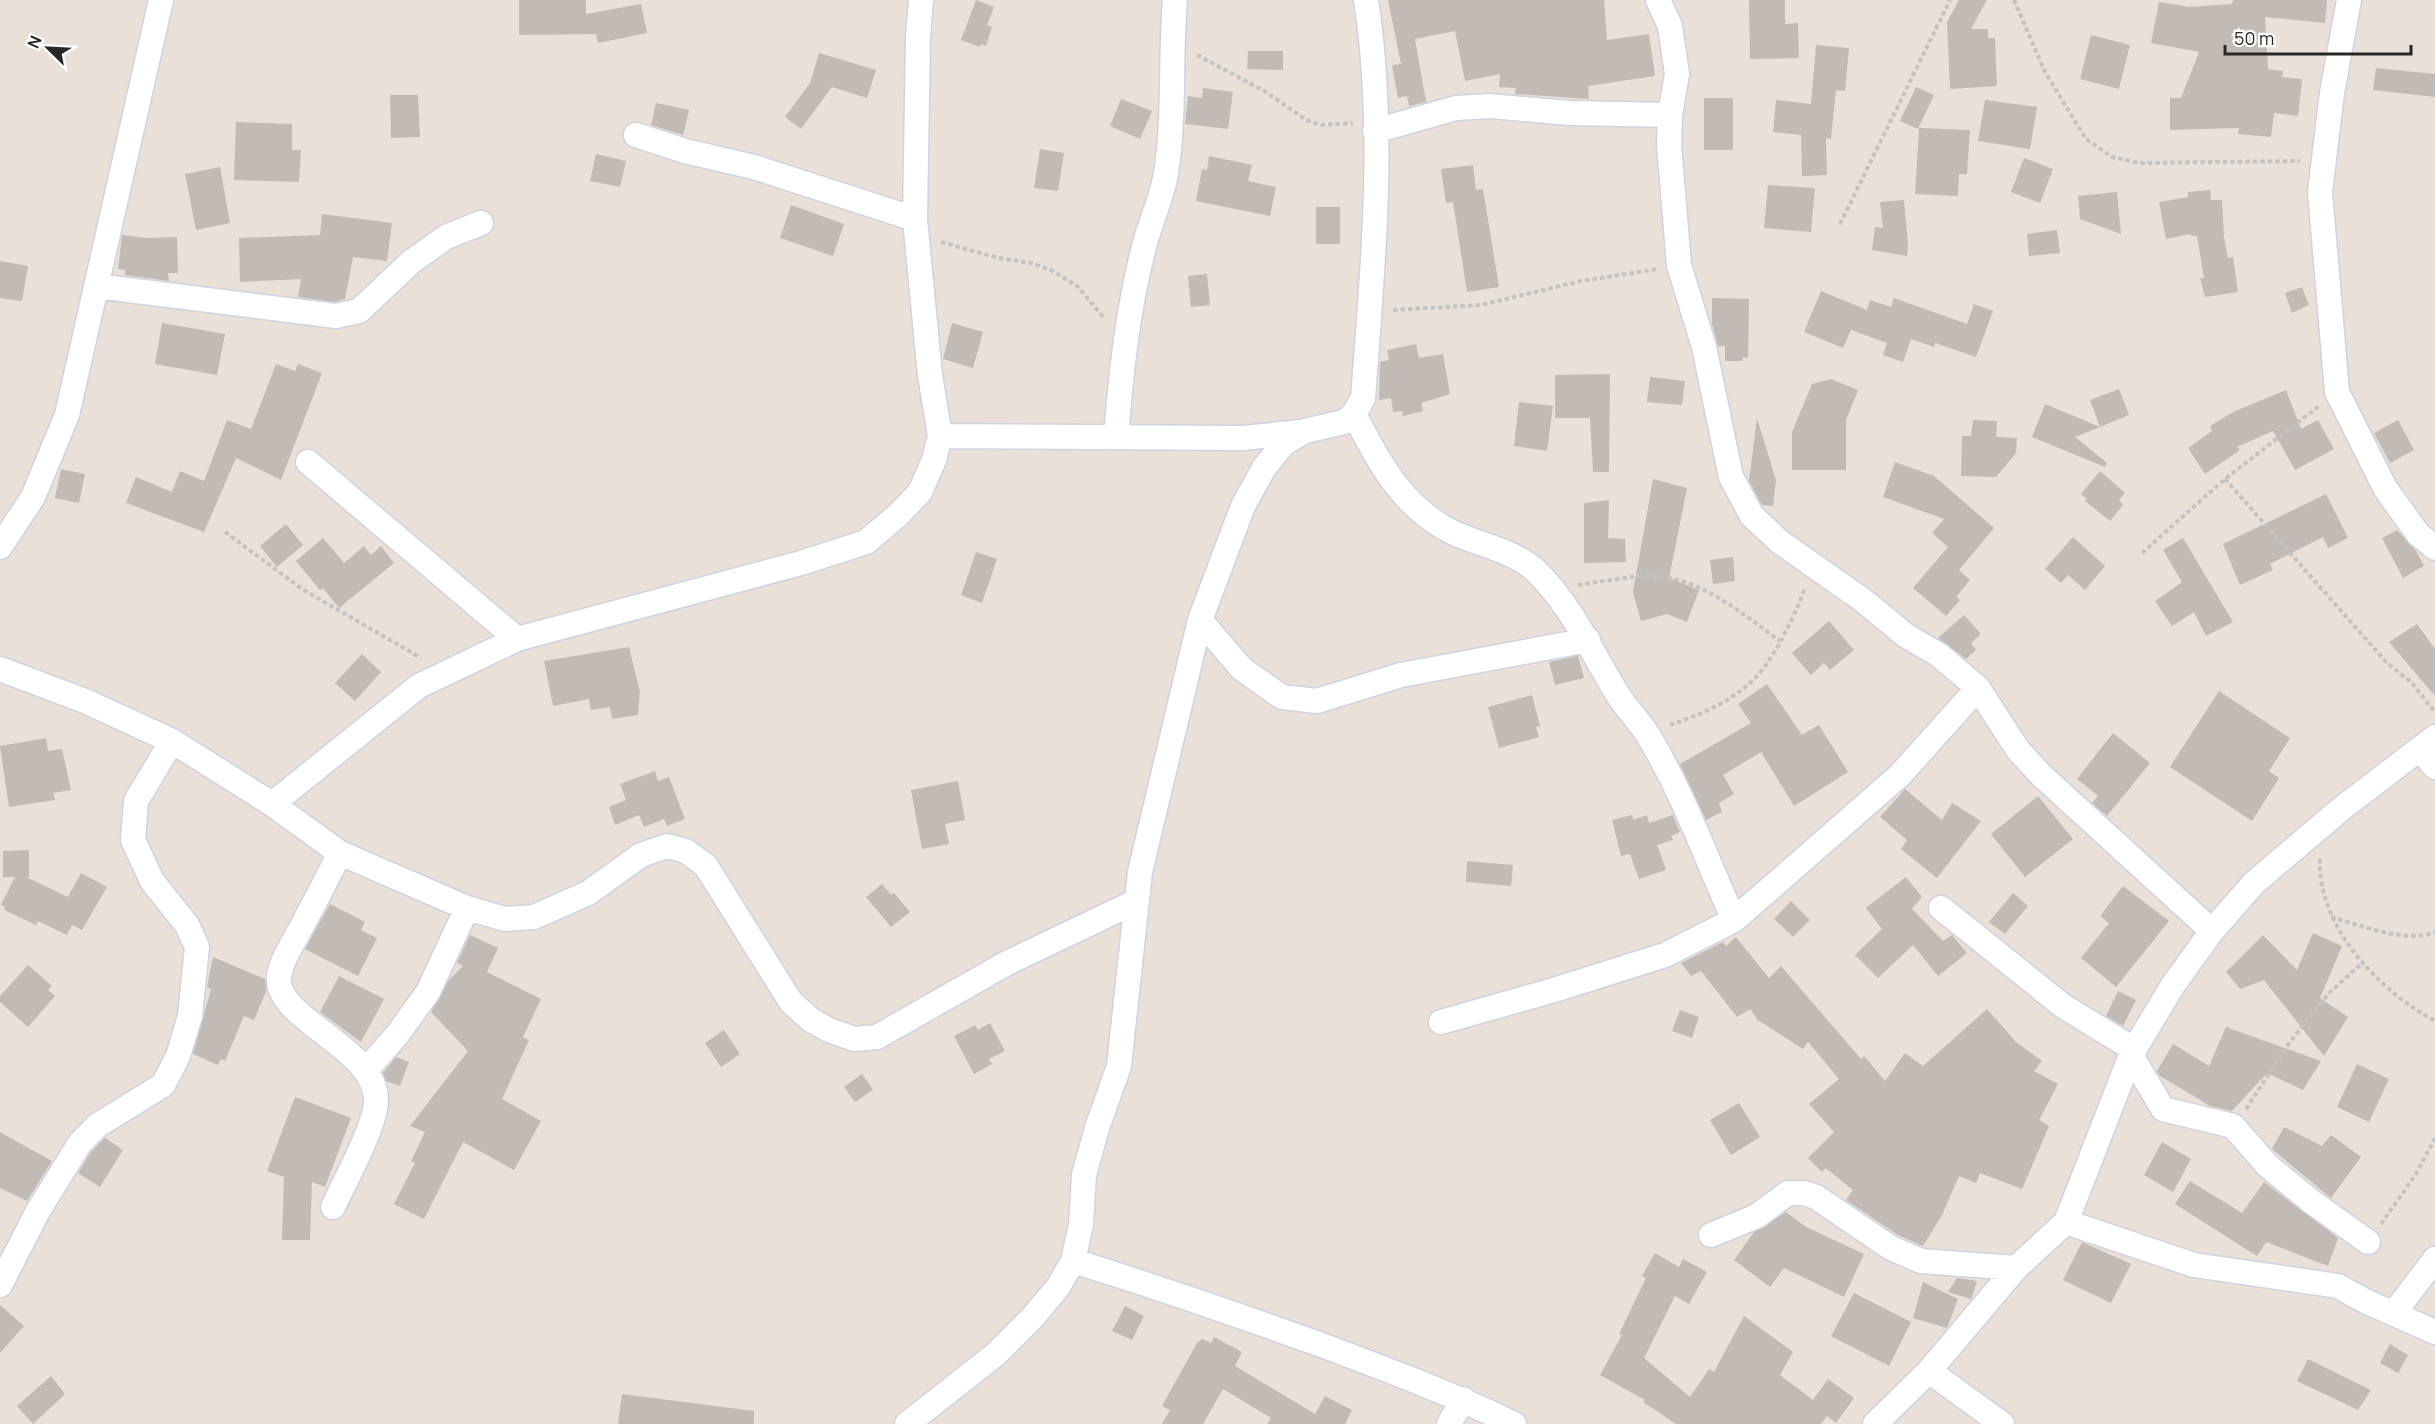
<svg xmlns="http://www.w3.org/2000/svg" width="2435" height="1424" font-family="Manrope,sans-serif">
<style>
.building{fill:#c2bab4}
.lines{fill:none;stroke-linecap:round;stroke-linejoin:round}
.minor-casing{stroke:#cdd3e1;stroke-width:27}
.path{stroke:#c3c3c3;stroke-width:4;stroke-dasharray:4.5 3;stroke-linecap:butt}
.minor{stroke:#fff;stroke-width:24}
</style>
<rect width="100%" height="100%" fill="#eae0d7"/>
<path class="building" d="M 519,0 L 586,0 L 586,14 L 641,4 L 647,33 L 598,43 L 596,34 L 519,35 Z
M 976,0 L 994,7 L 987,25 L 992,27 L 986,46 L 981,44 L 980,47 L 961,40 Z
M 1388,0 L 1604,0 L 1607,40 L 1649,34 L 1655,76 L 1588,86 L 1589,99 L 1515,94 L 1516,88 L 1499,87 L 1500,74 L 1465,81 L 1455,31 L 1415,39 L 1426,102 L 1409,106 L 1407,96 L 1398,98 L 1392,65 L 1401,64 Z
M 1749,0 L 1785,0 L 1785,24 L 1798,23 L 1799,58 L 1750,59 Z
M 1959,0 L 1987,0 L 1971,29 L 1988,29 L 1988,38 L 1995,38 L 1997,86 L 1950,89 L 1947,22 Z
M 2233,0 L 2327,0 L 2325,23 L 2265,17 L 2268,69 L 2283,71 L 2282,77 L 2302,79 L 2298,116 L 2274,113 L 2271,137 L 2238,134 L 2239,128 L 2170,130 L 2170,98 L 2181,98 L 2199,52 L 2151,43 L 2159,2 L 2189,7 L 2232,4 Z
M 2091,35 L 2130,45 L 2119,89 L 2080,79 Z
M 1816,45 L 1849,48 L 1845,91 L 1836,90 L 1831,139 L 1826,138 L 1827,175 L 1802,176 L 1801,135 L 1773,132 L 1776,100 L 1811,104 Z
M 1248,51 L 1283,51 L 1283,70 L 1247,69 Z
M 819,53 L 876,70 L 867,98 L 832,87 L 801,129 L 785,117 L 810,83 Z
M 2376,68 L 2435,74 L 2435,97 L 2373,90 Z
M 1916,87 L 1934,95 L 1918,129 L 1900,121 Z
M 1203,88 L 1233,92 L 1228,129 L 1185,124 L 1188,96 L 1202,98 Z
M 390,95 L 418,95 L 420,137 L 391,138 Z
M 1704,98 L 1733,98 L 1733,150 L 1704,150 Z
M 1121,99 L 1152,111 L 1140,139 L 1110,126 Z
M 1985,100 L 2037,107 L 2030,149 L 1978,141 Z
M 656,103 L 689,110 L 683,135 L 651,125 Z
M 236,122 L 292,124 L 292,150 L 301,150 L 299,182 L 234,180 Z
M 1919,128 L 1970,130 L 1967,174 L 1959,174 L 1958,196 L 1915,194 Z
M 1040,149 L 1064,153 L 1058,191 L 1034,188 Z
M 596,154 L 626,161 L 620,187 L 590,181 Z
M 1209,156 L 1252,165 L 1248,181 L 1276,187 L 1270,216 L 1196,201 L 1202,169 L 1207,170 Z
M 2024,158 L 2053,169 L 2040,203 L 2011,192 Z
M 1473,165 L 1476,190 L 1483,189 L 1499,287 L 1467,292 L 1453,202 L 1446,203 L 1441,169 Z
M 220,167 L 230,223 L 196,230 L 185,174 Z
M 1768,185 L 1815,188 L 1811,232 L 1764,228 Z
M 2210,190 L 2211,200 L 2222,200 L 2224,237 L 2228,258 L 2233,257 L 2238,292 L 2205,297 L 2200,278 L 2204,278 L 2197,236 L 2191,236 L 2191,234 L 2166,239 L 2159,202 L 2188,197 L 2188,192 Z
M 2117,192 L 2121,234 L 2080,219 L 2078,196 Z
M 1904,200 L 1908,244 L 1907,256 L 1872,250 L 1875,227 L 1883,228 L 1880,202 Z
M 791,205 L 844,224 L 833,256 L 780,238 Z
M 1316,207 L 1340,207 L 1340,244 L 1316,244 Z
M 322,214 L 392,223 L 387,261 L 353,257 L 345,299 L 335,302 L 298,297 L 301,279 L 240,282 L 239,238 L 320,235 Z
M 2057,230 L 2060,253 L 2029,256 L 2027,234 Z
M 122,235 L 146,238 L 177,237 L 178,273 L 168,273 L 169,281 L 125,275 L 125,270 L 118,269 Z
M 0,261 L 28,266 L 22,301 L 0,298 Z
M 1207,274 L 1210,305 L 1191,307 L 1188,276 Z
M 2302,287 L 2309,305 L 2292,313 L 2285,293 Z
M 1821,291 L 1867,310 L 1870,300 L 1891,307 L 1894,298 L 1967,324 L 1974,304 L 1993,311 L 1976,357 L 1935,343 L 1934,347 L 1911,339 L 1903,362 L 1883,355 L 1887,343 L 1851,330 L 1843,348 L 1804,332 Z
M 1712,298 L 1749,299 L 1748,358 L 1743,357 L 1742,361 L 1725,361 L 1725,346 L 1718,346 L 1712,324 Z
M 162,323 L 225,334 L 217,375 L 155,364 Z
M 952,323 L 983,332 L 973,368 L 943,359 Z
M 1416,344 L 1419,358 L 1443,354 L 1450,394 L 1421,403 L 1423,411 L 1403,416 L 1402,411 L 1393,412 L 1391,398 L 1379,400 L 1380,362 L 1389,360 L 1387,350 Z
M 276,364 L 295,371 L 298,364 L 322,373 L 281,480 L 236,458 L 204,532 L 126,503 L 136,477 L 172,492 L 180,471 L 204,481 L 227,420 L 251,429 Z
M 1610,374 L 1609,472 L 1593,472 L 1590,418 L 1555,418 L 1555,375 Z
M 1650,377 L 1685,381 L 1682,405 L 1647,402 Z
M 1831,379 L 1858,390 L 1846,420 L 1846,470 L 1792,470 L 1792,432 L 1812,384 Z
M 2119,389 L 2129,415 L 2100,427 L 2090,400 Z
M 2286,390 L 2301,429 L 2318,420 L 2334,449 L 2295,470 L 2273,431 L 2237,447 L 2240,450 L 2205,474 L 2188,448 L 2212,431 L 2210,426 L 2233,412 Z
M 1519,402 L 1553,406 L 1547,451 L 1514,446 Z
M 2045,404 L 2100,427 L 2075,437 L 2107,463 L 2105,467 L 2032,437 Z
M 1757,418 L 1776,480 L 1773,506 L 1762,505 L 1749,481 Z
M 1973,420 L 1997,421 L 1996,437 L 2017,438 L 2016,453 L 1996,477 L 1961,476 L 1962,436 L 1971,436 Z
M 2398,420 L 2414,450 L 2390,463 L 2374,433 Z
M 1895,462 L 1934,476 L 1994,528 L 1959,570 L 1970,580 L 1956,597 L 1960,600 L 1946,616 L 1913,588 L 1948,547 L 1932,533 L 1944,519 L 1883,497 Z
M 61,469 L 85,474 L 79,503 L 55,498 Z
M 2100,471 L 2125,493 L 2119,500 L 2123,505 L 2110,521 L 2085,501 L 2087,499 L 2081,494 Z
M 1653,479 L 1687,488 L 1669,578 L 1699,590 L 1687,622 L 1667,614 L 1641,621 L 1633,592 Z
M 2326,494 L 2348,538 L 2328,548 L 2323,537 L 2270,564 L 2273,570 L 2240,585 L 2223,544 Z
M 1609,500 L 1608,538 L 1625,539 L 1626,562 L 1584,563 L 1584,503 Z
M 286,524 L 303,545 L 277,567 L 260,546 Z
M 2397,530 L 2416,551 L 2424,566 L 2403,578 L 2382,538 Z
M 2073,537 L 2105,566 L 2085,590 L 2068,575 L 2061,583 L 2045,569 Z
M 323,538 L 344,563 L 364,546 L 371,555 L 381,546 L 394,563 L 339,608 L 323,588 L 320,590 L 296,561 Z
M 2183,538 L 2233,622 L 2206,636 L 2194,612 L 2172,626 L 2155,601 L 2182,582 L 2163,550 Z
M 976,552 L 997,559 L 982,603 L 961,595 Z
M 1733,557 L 1735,581 L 1713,584 L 1710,560 Z
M 1964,615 L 1981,634 L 1971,643 L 1976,650 L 1966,659 L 1938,638 Z
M 1829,621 L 1854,650 L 1830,670 L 1824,663 L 1811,675 L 1792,653 Z
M 2417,624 L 2435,649 L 2435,696 L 2389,642 Z
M 629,647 L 640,692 L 638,715 L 612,719 L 610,707 L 591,710 L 589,699 L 553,706 L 544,661 Z
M 362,654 L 381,672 L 355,701 L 335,683 Z
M 1578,656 L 1584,678 L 1555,685 L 1549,662 Z
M 1767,684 L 1802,735 L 1819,725 L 1848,772 L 1794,806 L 1761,752 L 1723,775 L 1734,794 L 1719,803 L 1722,812 L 1706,820 L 1680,764 L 1751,723 L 1738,704 Z
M 2219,691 L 2290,738 L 2269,771 L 2279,778 L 2252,821 L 2170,767 Z
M 1532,695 L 1540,726 L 1536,727 L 1539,737 L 1499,748 L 1488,707 Z
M 2113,733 L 2150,763 L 2107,816 L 2092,803 L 2098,796 L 2077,779 Z
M 46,738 L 48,751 L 62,749 L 71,790 L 53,793 L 55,800 L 9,807 L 0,746 Z
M 655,771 L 658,781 L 669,777 L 685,819 L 667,826 L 664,819 L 644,827 L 639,815 L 615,825 L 609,807 L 626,800 L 620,784 Z
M 958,781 L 965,820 L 945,824 L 949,844 L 922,849 L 911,790 Z
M 1905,789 L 1942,820 L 1952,803 L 1981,821 L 1937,878 L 1901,849 L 1907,840 L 1880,817 Z
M 2038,796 L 2073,839 L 2025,877 L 1991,834 Z
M 1632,815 L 1633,820 L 1647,815 L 1649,823 L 1673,815 L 1680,832 L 1671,836 L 1673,840 L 1657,845 L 1666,870 L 1639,879 L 1630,854 L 1621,856 L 1612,820 Z
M 29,850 L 29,877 L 26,877 L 68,897 L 81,873 L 107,887 L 82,930 L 72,925 L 67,935 L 38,921 L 36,925 L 4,910 L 5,907 L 1,905 L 15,877 L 3,877 L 3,851 Z
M 1467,861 L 1513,865 L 1511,886 L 1466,882 Z
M 1906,877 L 1922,897 L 1912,909 L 1943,941 L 1952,935 L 1967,953 L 1938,976 L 1913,945 L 1878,978 L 1855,955 L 1882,929 L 1866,908 Z
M 882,884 L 891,895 L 894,893 L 910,912 L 891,927 L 866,897 Z
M 2123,886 L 2169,921 L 2116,987 L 2081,958 L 2109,923 L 2100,916 Z
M 2013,893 L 2028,906 L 2005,934 L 1989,922 Z
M 1791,901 L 1810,920 L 1793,937 L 1774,919 Z
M 330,904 L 365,922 L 361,930 L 377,938 L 358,976 L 305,949 Z
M 2313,933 L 2342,946 L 2320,998 L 2348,1017 L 2324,1056 L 2264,980 L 2240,989 L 2226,972 L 2263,935 L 2297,970 Z
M 470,935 L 498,948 L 487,972 L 541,999 L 523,1037 L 529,1040 L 502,1099 L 541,1121 L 514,1170 L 463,1142 L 424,1219 L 394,1204 L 415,1163 L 411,1161 L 425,1132 L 410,1126 L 468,1051 L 431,1012 L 449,980 L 463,966 L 457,963 Z
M 1736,937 L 1769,978 L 1781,966 L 1861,1059 L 1864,1056 L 1885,1081 L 1905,1053 L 1923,1066 L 1987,1009 L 2016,1042 L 2042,1061 L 2034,1071 L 2058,1084 L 2039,1120 L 2049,1126 L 2022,1189 L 1980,1173 L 1976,1183 L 1959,1176 L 1942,1215 L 1923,1246 L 1898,1235 L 1846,1200 L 1853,1190 L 1826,1168 L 1822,1172 L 1808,1158 L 1834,1132 L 1809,1104 L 1839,1079 L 1808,1042 L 1803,1049 L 1758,1020 L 1750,1009 L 1737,1017 L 1701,971 L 1691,976 L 1681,963 L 1723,942 L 1726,946 Z
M 213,957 L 265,979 L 267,989 L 254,1020 L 244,1016 L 225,1061 L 221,1059 L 218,1065 L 193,1054 L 211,989 L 207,987 Z
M 28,965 L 52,986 L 48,990 L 55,996 L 28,1027 L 0,1002 L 0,996 Z
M 339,976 L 384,999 L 361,1042 L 320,1012 Z
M 2118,991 L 2136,1000 L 2123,1026 L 2106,1016 Z
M 1680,1010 L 1699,1017 L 1692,1038 L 1672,1031 Z
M 990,1023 L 1005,1051 L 989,1059 L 992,1064 L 974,1074 L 954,1036 L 975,1025 L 978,1030 Z
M 2226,1027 L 2237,1031 L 2321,1061 L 2303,1090 L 2267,1073 L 2232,1111 L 2210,1106 L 2160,1076 L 2157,1071 L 2173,1044 L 2209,1066 Z
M 724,1030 L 740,1054 L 721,1067 L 705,1043 Z
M 396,1057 L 409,1062 L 400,1086 L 386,1081 L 383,1073 Z
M 2357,1064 L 2389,1079 L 2369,1122 L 2337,1107 Z
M 862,1074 L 873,1090 L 855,1102 L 844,1087 Z
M 295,1097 L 351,1118 L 325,1187 L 312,1182 L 310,1240 L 282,1240 L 284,1177 L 267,1171 Z
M 1739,1103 L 1760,1137 L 1731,1155 L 1710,1120 Z
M 2284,1127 L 2322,1146 L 2331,1135 L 2361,1157 L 2331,1198 L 2272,1149 Z
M 0,1132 L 52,1161 L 27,1201 L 0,1188 Z
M 105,1138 L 123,1150 L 100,1187 L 78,1173 L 91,1152 Z
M 2162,1142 L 2191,1159 L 2173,1192 L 2144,1175 Z
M 2190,1181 L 2242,1213 L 2264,1182 L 2338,1238 L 2328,1266 L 2266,1242 L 2257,1256 L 2175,1204 Z
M 1786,1212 L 1806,1227 L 1864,1254 L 1844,1297 L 1784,1268 L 1770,1287 L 1734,1260 L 1754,1232 Z
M 2082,1242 L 2131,1264 L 2111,1303 L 2063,1280 Z
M 1655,1253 L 1679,1267 L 1683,1259 L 1707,1272 L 1689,1304 L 1675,1296 L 1644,1358 L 1690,1397 L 1709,1369 L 1714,1372 L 1744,1316 L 1793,1352 L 1780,1375 L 1813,1400 L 1828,1379 L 1854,1398 L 1836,1423 L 1827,1416 L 1821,1424 L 1676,1424 L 1643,1402 L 1645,1400 L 1600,1375 L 1622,1335 L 1619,1334 L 1646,1278 L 1642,1276 Z
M 1957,1278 L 1977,1281 L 1971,1299 L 1948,1292 Z
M 1923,1282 L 1958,1299 L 1947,1328 L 1913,1318 Z
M 1854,1293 L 1911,1322 L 1889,1366 L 1831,1336 Z
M 0,1305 L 24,1326 L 0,1353 Z
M 1125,1306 L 1144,1316 L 1132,1340 L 1112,1331 Z
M 1214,1337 L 1242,1352 L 1235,1366 L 1315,1414 L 1325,1396 L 1352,1410 L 1345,1424 L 1267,1424 L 1271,1418 L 1223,1389 L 1203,1424 L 1162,1424 L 1170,1410 L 1162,1406 L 1197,1343 L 1202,1339 L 1211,1343 Z
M 2390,1344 L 2408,1355 L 2398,1373 L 2380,1363 Z
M 2308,1359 L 2371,1390 L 2358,1410 L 2297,1381 Z
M 51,1376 L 65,1394 L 33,1424 L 17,1406 Z
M 622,1394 L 754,1411 L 754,1424 L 618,1424 Z"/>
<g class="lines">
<defs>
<path id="minor" d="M 1658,0 L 1670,26 L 1677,74 L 1670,115 L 1669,145 L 1679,265 L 1704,347 L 1731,477 L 1752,516 L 1780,542 L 1864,601 L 1905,635 L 1939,655 L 1978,688 L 2018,750 L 2041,775 L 2212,931
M 2349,0 L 2332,93 L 2320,192 L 2337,392 L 2385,488 L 2418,534 L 2435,548
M 1375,131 L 1456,108 L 1490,106 L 1569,113 L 1670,115
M 636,135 L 685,151 L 754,167 L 915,219
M 96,286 L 336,316 L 359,311 L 411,262 L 446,237 L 481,223
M 1354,414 C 1379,462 1402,508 1454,533 C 1480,545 1515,551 1536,571 C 1572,606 1592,653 1618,695 C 1627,709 1639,721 1648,735 C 1683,793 1706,858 1734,920
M 940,436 L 1243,438 L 1300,432
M 1116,437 C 1121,372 1128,307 1145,243 C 1151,220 1162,198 1166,173 C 1175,116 1170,58 1175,0
M 308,462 L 517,639
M 0,547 L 33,497 L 67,415 L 161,0
M 1200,620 L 1242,669 L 1282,697 L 1317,701 L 1401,675 L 1588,640
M 0,669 L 85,701 L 172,741 L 272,804 L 340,853 L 467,908 L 505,919 L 534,917 L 588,893 L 641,855 L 667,846 L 686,851 L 706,866 L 791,1002 L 811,1020 L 829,1030 L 854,1039 L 877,1037 L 1007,963 L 1137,901
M 2420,749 L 2435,767
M 272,804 L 419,686 L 517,639 L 801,563 L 866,542 L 898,515 L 920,492 L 934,460 L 940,436 L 930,375 L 915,219 L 918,37 L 921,0
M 1941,908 L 2063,1006 L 2135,1050
M 1441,1022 L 1554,990 L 1665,955 L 1734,920 L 1900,775 L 1978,688
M 2131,1055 L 2163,1109 L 2233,1126 L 2268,1166 L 2312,1202 L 2368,1242
M 367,1069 L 397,1035 L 428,992 L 467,908
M 333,1207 C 344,1183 376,1125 376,1101 C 377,1047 273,1019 279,976 C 282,958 294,942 302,926 C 315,902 328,877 340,853
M 2066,1222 L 2194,1265 L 2338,1286 L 2365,1301 L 2435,1332
M 1711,1235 L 1757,1216 L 1788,1193 L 1804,1193 L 1816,1197 L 1891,1248 L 1921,1261 L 2016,1268
M 1073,1261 C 1155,1286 1235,1314 1316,1343 C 1383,1368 1450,1393 1514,1424
M 0,1285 L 38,1211 L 80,1143 L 98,1125 L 163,1085 L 178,1056 L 190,1016 L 197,947 L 187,925 L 152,881 L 133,840 L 136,801 L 172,741
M 2394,1313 L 2435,1259
M 1929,1371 L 2002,1424
M 907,1424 L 996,1354 L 1033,1317 L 1058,1287 L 1073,1261 L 1081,1225 L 1084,1175 L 1097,1128 L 1119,1066 L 1140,872 L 1200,620 L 1243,506 L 1264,468 L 1283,444 L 1305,431 L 1344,422 L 1354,414 L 1363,398 C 1373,267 1386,130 1366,0
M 1449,1424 L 1463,1399
M 1875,1424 L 1929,1371 L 2016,1268 L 2066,1222 L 2131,1055 L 2173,985 L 2212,931 L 2254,883 L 2341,809 L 2435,737"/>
</defs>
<use href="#minor" class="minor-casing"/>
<path class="path" d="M 2014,0 L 2045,72 L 2086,139 L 2112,157 L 2139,163 L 2300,161
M 1197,55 L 1266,92 L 1306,120 L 1321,125 L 1353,123
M 1840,224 L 1950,0
M 941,242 L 998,258 L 1031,263 L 1053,271 L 1077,286 L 1105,319
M 1393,310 L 1481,305 L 1581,281 L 1658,269
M 2225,479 L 2387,663 L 2411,682 L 2435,712
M 225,532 L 302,589 L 421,658
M 2142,553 L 2225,479 L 2319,406
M 1578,585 C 1600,582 1623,577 1646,576 C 1697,574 1741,613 1780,641
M 1670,725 C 1700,715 1731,702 1754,679 C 1773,661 1797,612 1805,587
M 2320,859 C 2317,926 2379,991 2435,1021
M 2331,917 C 2359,925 2407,944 2435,932
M 2246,1109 L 2287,1046 L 2328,994 L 2362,963
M 2381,1224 L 2416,1174 L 2435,1138"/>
<use href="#minor" class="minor"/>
</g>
<g transform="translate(48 48) rotate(294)" stroke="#ffffff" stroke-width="4.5" paint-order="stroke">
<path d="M0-4.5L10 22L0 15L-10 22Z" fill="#272727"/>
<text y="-9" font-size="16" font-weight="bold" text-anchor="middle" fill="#272727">N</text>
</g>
<path d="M2225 45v9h186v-9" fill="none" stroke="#272727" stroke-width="3"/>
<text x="2234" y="45" font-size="18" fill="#272727" stroke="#ffffff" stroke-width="4.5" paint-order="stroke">50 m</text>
</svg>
